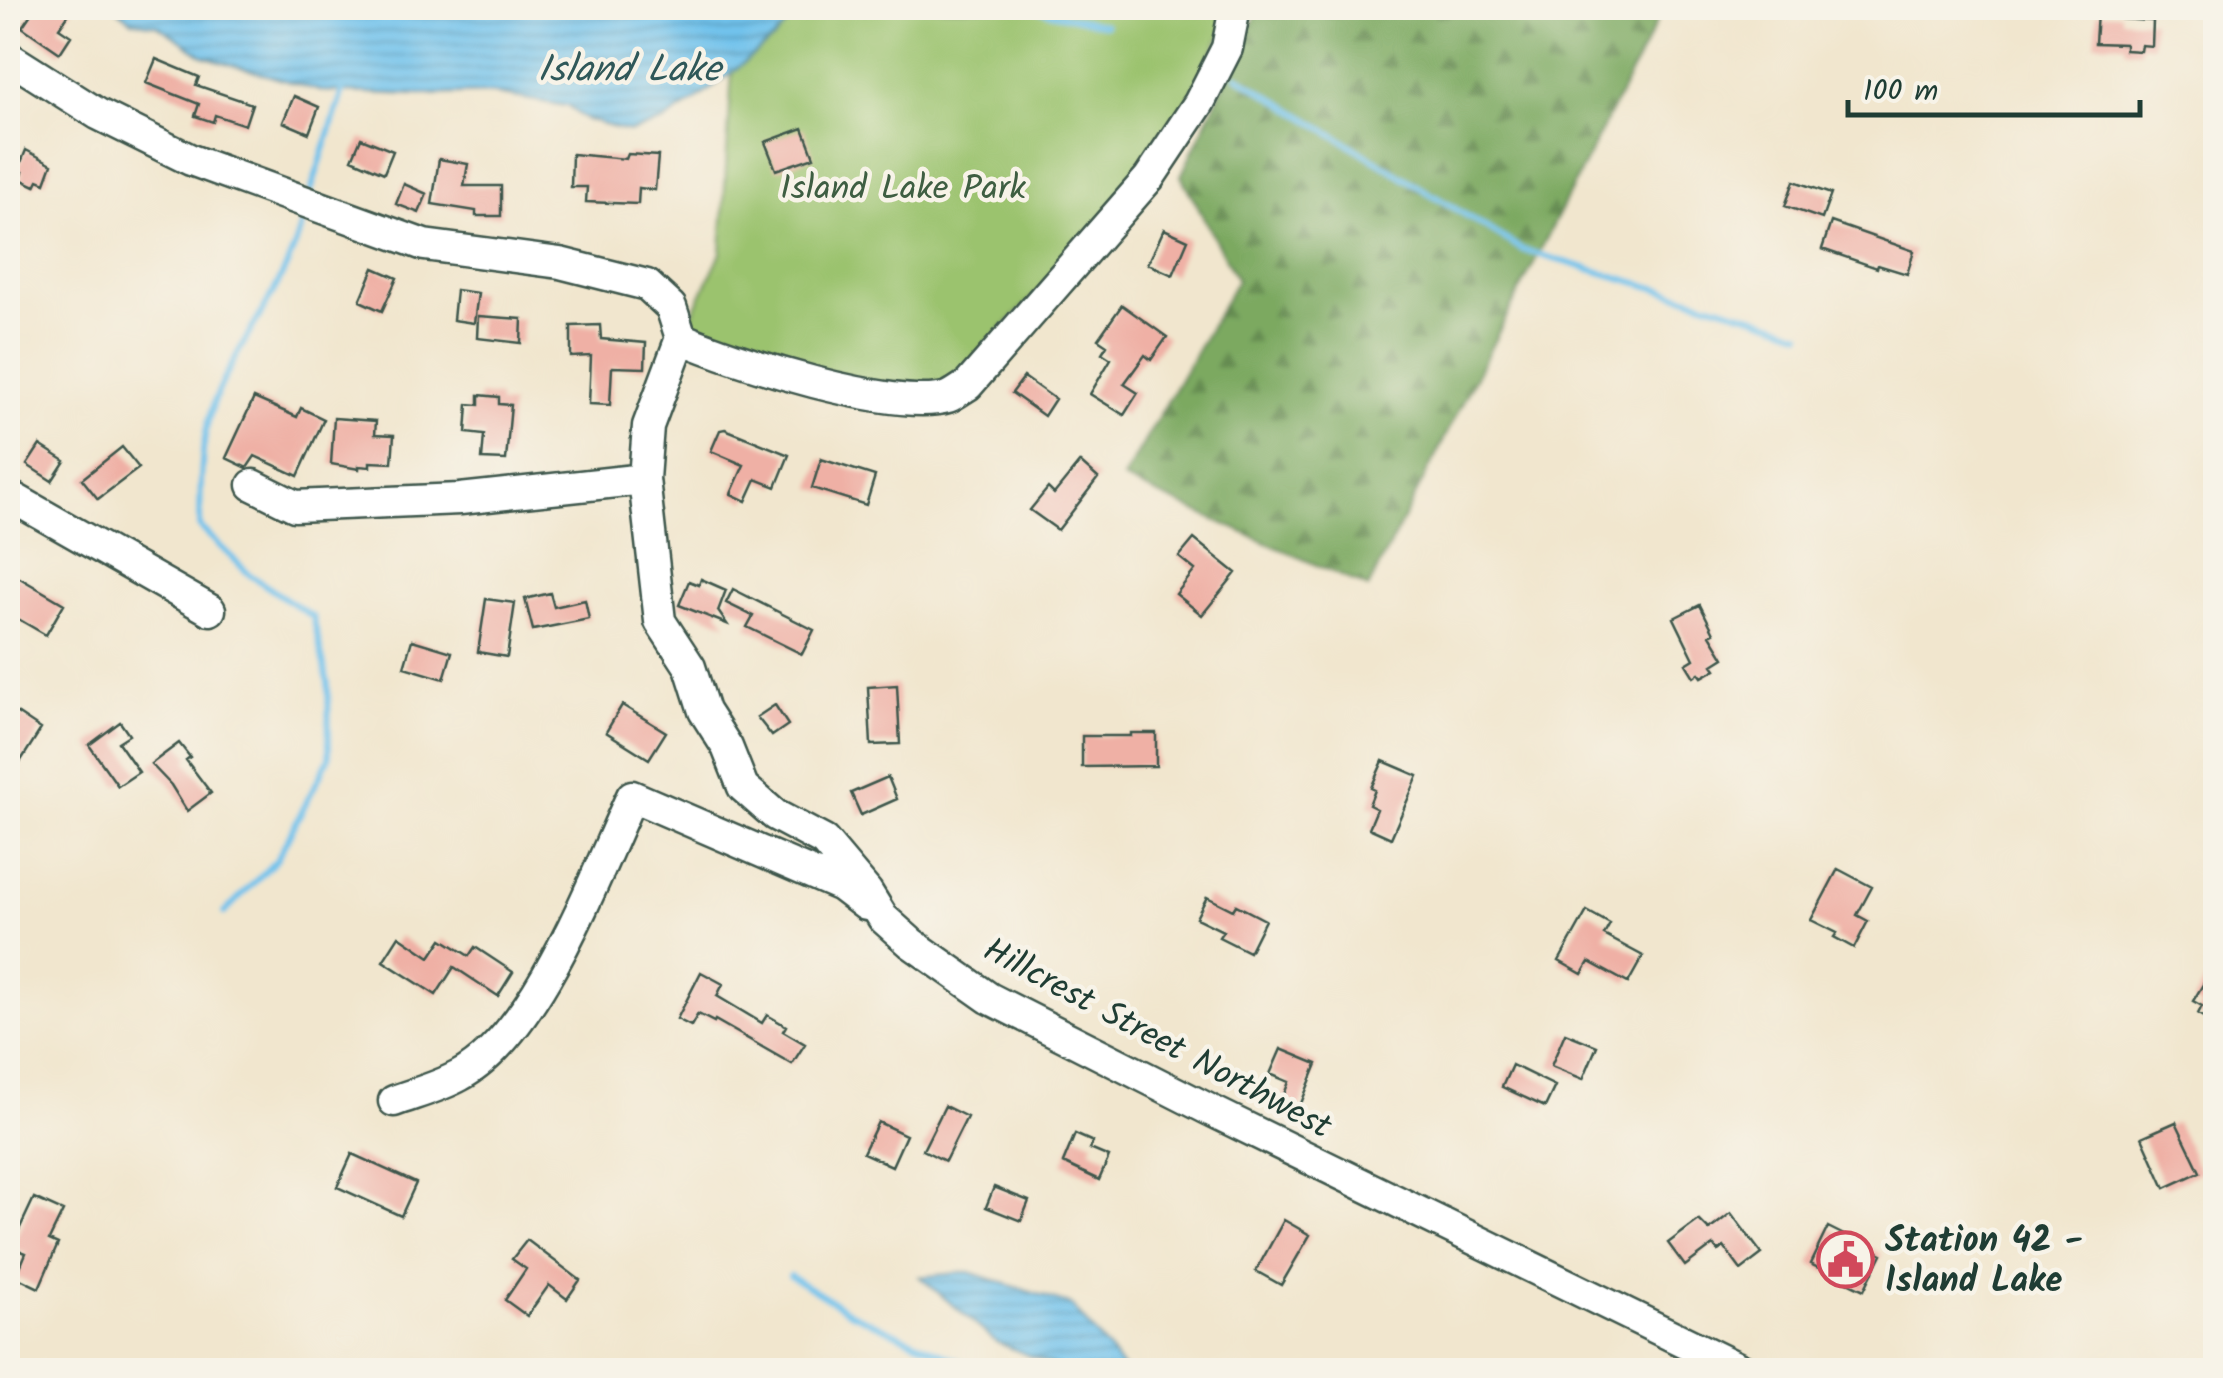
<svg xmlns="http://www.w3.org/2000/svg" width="2223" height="1378" font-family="Kalam,sans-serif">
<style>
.green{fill:#9bc36e;stroke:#5d8051;stroke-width:2.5}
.forest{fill:url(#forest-firs);stroke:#4e734a;stroke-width:2.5}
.water{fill:url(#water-rules);stroke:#488090;stroke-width:2.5}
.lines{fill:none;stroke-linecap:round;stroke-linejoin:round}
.stream{stroke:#71c2ec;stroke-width:6}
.building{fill:#efb0a5}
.minor-casing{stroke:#3e564b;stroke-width:35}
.minor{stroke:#fff;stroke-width:30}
.labels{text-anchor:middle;stroke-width:9;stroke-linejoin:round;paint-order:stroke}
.park-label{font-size:35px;fill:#3e5e42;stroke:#f7f3e8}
.street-label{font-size:35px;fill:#1f3d34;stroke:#f7f3e8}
.poi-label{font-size:35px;font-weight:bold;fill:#1f3d34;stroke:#f7f3e8;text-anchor:start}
.water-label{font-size:38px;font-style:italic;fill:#2f5859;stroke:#f7f3e8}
</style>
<defs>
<pattern id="forest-firs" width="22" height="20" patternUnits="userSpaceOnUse" patternTransform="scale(2.5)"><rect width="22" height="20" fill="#7ca961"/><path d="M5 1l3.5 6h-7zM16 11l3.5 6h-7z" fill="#658b51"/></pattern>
<pattern id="water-rules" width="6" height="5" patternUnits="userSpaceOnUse" patternTransform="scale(2.5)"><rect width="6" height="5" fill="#71c2ec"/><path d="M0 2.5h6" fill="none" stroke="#5c9fc0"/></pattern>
</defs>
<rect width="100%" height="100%" fill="#f7f3e8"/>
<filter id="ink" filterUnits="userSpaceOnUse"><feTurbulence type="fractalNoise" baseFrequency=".01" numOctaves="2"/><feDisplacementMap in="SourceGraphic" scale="20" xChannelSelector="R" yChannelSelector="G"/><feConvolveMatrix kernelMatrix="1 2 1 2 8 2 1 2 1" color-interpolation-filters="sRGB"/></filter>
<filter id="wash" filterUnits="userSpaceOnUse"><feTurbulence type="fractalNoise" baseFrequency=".0048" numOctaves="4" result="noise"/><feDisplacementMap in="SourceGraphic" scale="40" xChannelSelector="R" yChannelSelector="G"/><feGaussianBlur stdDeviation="2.25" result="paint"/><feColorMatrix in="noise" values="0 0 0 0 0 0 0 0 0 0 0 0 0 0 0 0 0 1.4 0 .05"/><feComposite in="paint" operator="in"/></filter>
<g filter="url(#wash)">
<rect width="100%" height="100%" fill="#f1e6ce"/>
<path class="green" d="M 801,8 L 1235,8 L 1149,178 L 934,399 L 681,338 L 721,253 L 732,71 L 773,40 Z"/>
<path class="forest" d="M 1260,8 L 1664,8 L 1368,588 L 1123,479 L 1237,280 L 1181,176 Z"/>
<path class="water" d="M 116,8 L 801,8 L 773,40 L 696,100 L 663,122 L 630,132 L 587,120 L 567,106 L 491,93 L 420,95 L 320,91 L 204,56 L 157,25 L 132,21 Z
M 969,1272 L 1071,1305 L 1125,1370 L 1064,1370 L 996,1342 L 920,1277 Z"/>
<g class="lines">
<path class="stream" d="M 1029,8 L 1105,25
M 1237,76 L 1523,250 L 1756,317 L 1802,333
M 311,191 L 344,87
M 224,913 L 277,859 L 329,758 L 328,683 L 313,617 L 250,575 L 200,527 C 201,482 199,432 219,390 C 246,330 290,280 304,215
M 790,1276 L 851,1313 L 979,1370"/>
</g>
<g id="blocks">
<path class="building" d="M 35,8 L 73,8 L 59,28 L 71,36 L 60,53 L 22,27 Z
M 2097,13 L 2121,14 L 2121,19 L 2153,21 L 2152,46 L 2141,45 L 2140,51 L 2125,50 L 2125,44 L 2095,43 Z
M 156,59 L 199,77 L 196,85 L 252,104 L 245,125 L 215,115 L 213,122 L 195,116 L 199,104 L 146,83 Z
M 294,96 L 319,107 L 309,133 L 283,122 Z
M 803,128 L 814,157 L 776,170 L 765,142 Z
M 361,138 L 393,151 L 384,173 L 352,159 Z
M 26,150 L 52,164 L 45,183 L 38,180 L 35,186 L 20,179 L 23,172 L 18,170 Z
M 572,154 L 626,159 L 628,154 L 658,156 L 655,190 L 639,188 L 638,204 L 586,202 L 587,187 L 571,187 Z
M 439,159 L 468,164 L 464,186 L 501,186 L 501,216 L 476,216 L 476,211 L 432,204 Z
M 1794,181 L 1831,194 L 1822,219 L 1785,206 Z
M 404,184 L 427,194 L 419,213 L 396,204 Z
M 1831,222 L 1914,251 L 1907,274 L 1878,265 L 1877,268 L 1822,249 Z
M 1164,229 L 1188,240 L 1173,275 L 1148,264 Z
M 374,268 L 397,278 L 382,311 L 360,301 Z
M 456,290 L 478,293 L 474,323 L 453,320 Z
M 1122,305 L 1167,337 L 1151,360 L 1145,355 L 1124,384 L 1138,393 L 1124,415 L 1090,394 L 1111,359 L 1102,353 L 1107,345 L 1098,339 Z
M 478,316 L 522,319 L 521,343 L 477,338 Z
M 600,325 L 601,339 L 646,343 L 645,368 L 612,367 L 610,405 L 589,404 L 591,356 L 571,357 L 571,326 Z
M 1024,377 L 1055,399 L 1044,416 L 1012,393 Z
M 479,395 L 499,397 L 499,404 L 511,405 L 506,460 L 482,459 L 484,435 L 466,433 L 468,404 L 479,405 Z
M 254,398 L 297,417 L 301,408 L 324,419 L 298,476 L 255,456 L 247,468 L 226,458 Z
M 334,418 L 376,421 L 375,434 L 394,435 L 392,463 L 370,462 L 370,467 L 359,466 L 359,469 L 331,464 Z
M 725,429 L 789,455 L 776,487 L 756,479 L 746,501 L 731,494 L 744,465 L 711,451 L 720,430 Z
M 40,445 L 65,461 L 52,481 L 27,465 Z
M 122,447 L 139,468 L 98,499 L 82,479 Z
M 821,459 L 875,476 L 866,505 L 812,488 Z
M 1080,462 L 1098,478 L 1058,530 L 1030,510 L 1048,488 L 1054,494 Z
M 1194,539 L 1236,573 L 1202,615 L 1176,594 L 1195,570 L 1179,557 Z
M 13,574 L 64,604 L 46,635 L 8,613 L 8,582 Z
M 701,579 L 726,590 L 718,611 L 727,624 L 679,605 L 689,581 L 699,585 Z
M 733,589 L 814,630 L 802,654 L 747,627 L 753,616 L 726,603 Z
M 550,593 L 554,607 L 585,600 L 589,619 L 533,630 L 525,599 Z
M 486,599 L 515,603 L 507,657 L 478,652 Z
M 1700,605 L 1714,633 L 1710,635 L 1724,658 L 1713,665 L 1716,669 L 1702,677 L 1699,673 L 1694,677 L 1686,664 L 1694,659 L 1674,618 Z
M 412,640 L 452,652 L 444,679 L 404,667 Z
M 897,685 L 900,744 L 871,745 L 868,687 Z
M 622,705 L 666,732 L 649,759 L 606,732 Z
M 775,705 L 788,725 L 772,736 L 757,717 Z
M 14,711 L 41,729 L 8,781 L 8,720 Z
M 120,722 L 129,735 L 118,742 L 139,772 L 118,786 L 89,745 Z
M 1131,733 L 1156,733 L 1156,766 L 1082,767 L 1082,736 L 1131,736 Z
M 179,743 L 190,757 L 186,760 L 211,793 L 187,811 L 171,785 L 151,764 Z
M 1383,761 L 1418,776 L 1391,838 L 1369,828 L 1377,809 L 1369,805 L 1375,790 L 1371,788 Z
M 888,777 L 897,799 L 861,815 L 851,793 Z
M 1838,869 L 1872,887 L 1857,915 L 1868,921 L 1854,948 L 1834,937 L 1837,933 L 1811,920 Z
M 1207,897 L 1233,910 L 1236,905 L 1265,920 L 1249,952 L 1219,937 L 1223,931 L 1196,918 Z
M 1587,911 L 1610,924 L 1604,935 L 1643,956 L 1628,983 L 1589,962 L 1582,974 L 1559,961 Z
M 399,936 L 430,957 L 442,939 L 469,956 L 475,947 L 513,972 L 498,996 L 454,967 L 436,995 L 383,961 Z
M 2216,963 L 2216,1024 L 2198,1014 L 2202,1006 L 2193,1001 Z
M 701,972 L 723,984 L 717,996 L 762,1023 L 767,1015 L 786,1026 L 783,1031 L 805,1044 L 792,1064 L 715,1020 L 714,1022 L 698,1014 L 691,1026 L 677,1019 Z
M 1565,1033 L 1597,1046 L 1583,1079 L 1551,1066 Z
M 1281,1049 L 1317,1064 L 1300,1106 L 1282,1099 L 1289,1082 L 1270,1074 Z
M 1512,1065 L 1555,1086 L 1545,1107 L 1502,1087 Z
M 945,1106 L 967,1117 L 945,1161 L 923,1150 Z
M 878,1122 L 906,1135 L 892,1166 L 863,1153 Z
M 2176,1122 L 2200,1172 L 2165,1188 L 2142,1137 Z
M 1075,1134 L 1093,1142 L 1090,1149 L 1109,1157 L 1099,1180 L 1063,1163 Z
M 352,1154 L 416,1183 L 401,1216 L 337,1187 Z
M 994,1187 L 1029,1201 L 1021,1221 L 986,1207 Z
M 34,1198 L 63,1211 L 49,1240 L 58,1244 L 39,1288 L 16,1277 L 26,1253 L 11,1247 Z
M 1731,1213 L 1762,1254 L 1741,1270 L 1724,1247 L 1718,1251 L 1713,1245 L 1685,1266 L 1668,1243 L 1699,1220 L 1709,1230 Z
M 1284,1220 L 1310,1235 L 1281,1285 L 1256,1271 Z
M 1828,1227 L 1882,1254 L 1864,1290 L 1810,1264 Z
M 527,1240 L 580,1280 L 567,1299 L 549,1285 L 527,1316 L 505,1300 L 526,1269 L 512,1259 Z"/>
</g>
</g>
<g filter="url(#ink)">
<use href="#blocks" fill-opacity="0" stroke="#3e564b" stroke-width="2.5"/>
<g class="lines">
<defs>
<path id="minor" d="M 8,57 L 98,114 L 191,160 L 424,245 L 560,263 L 647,285 L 671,307 L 681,338
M 681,338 L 648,426 L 644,479 L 660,621 L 690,667 L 704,711 L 727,747 L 743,787 L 775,815 L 824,841 L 867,892 L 883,918 L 911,943 L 989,998 L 1208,1109 L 1742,1370
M 681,338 C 733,361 895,413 948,397 C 955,394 961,389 968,385 L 1149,178 L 1199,103 L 1227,48 L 1235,8
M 253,485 L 295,506 L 460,499 L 644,479
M 8,495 L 210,610
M 394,1101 C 416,1093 439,1087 459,1076 C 538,1034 595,875 632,796 L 841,886 L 866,905"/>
</defs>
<use href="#minor" class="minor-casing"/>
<use href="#minor" class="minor"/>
</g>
</g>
<defs>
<symbol id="civic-ring" viewBox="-11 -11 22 22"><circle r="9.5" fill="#f7f3e8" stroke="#d1495b" stroke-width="1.5"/><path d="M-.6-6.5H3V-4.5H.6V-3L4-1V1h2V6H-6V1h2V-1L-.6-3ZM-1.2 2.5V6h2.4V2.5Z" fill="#d1495b"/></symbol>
</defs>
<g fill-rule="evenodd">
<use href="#civic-ring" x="1814" y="1228" width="63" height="63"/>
</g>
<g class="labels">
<g class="park-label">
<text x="903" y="199">Island Lake Park</text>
</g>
<g class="street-label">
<text transform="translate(1158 1037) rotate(28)" y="12">Hillcrest Street Northwest</text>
</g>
<g class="poi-label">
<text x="1885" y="1251">Station 42 -<tspan x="1885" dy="40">Island Lake</tspan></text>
</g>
<g class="water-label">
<text x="629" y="81">Island Lake</text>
</g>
</g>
<rect width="2223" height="1378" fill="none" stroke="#f7f3e8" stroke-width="40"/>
<path d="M1848 100v15h292v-15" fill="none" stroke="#1f3d34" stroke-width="5"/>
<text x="1863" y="100" font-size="30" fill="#1f3d34" stroke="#f7f3e8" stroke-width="8" paint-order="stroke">100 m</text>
</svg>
